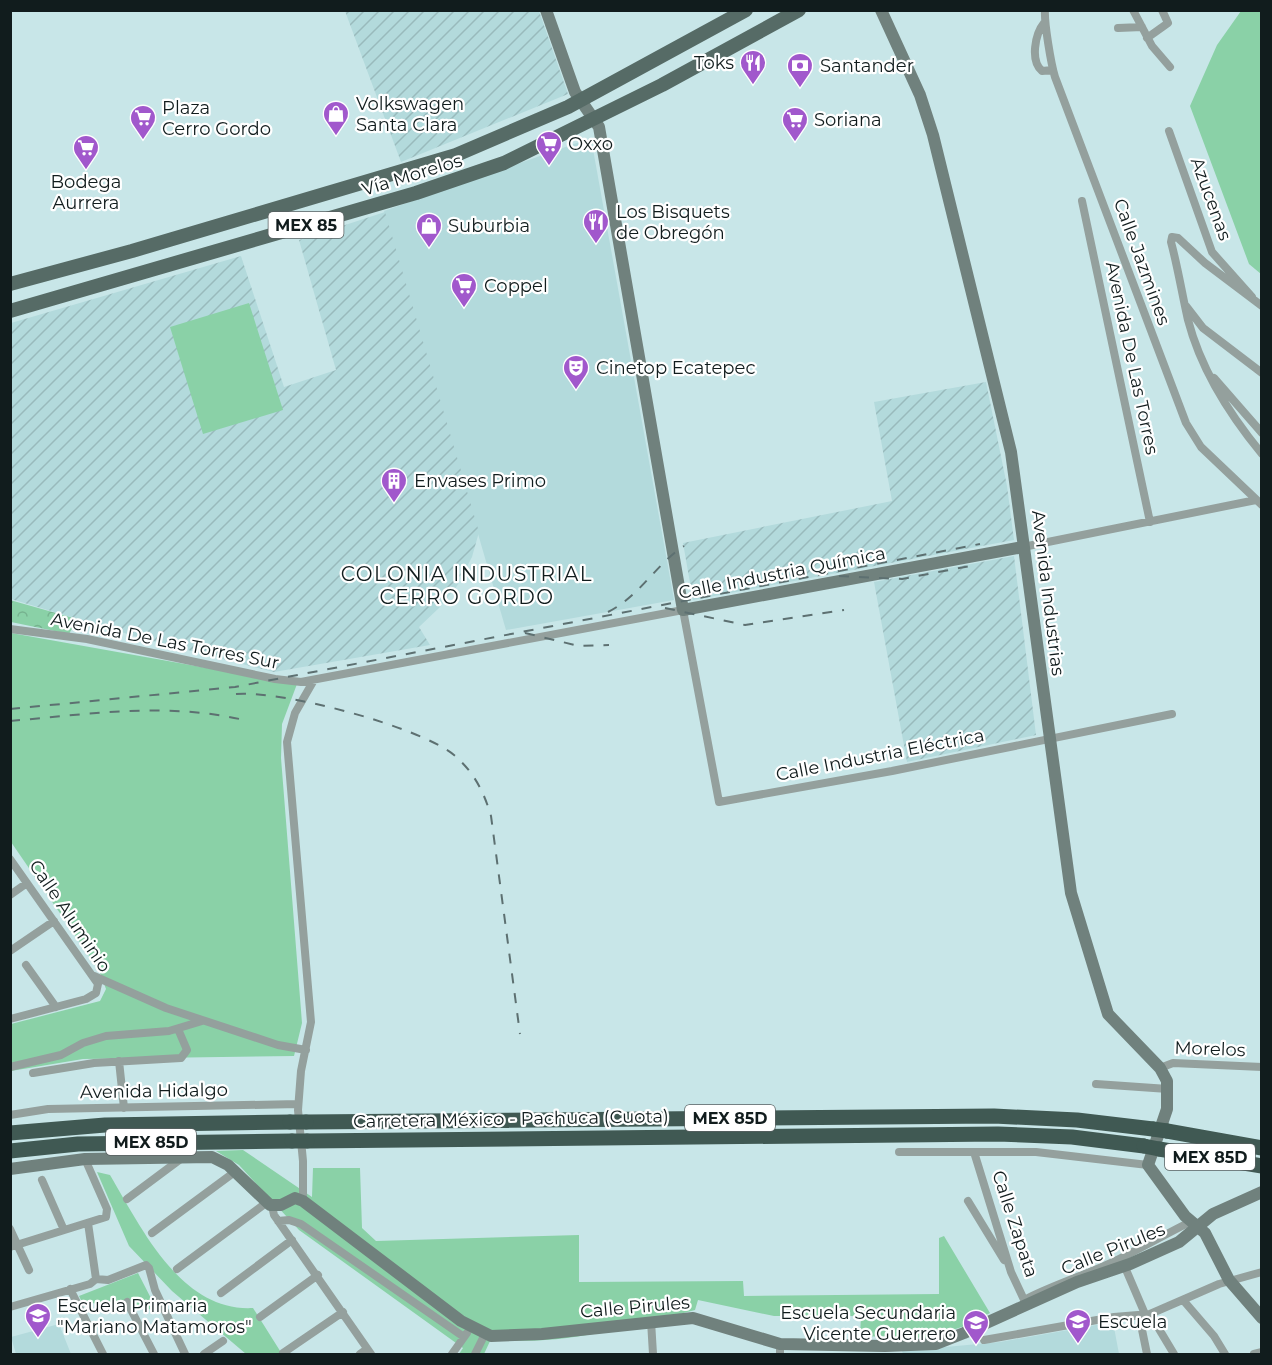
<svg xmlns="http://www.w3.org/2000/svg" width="1272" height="1365" font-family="Montserrat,sans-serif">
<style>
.built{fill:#b3dadc}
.industrial{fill:url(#industrial-furrows)}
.grass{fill:#8ad1a7}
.park{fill:url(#park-crowns)}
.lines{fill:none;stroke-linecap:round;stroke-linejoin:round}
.street{stroke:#94a09d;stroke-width:8}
.secondary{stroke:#70817d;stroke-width:12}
.primary{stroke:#566b66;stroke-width:14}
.highway{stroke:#405953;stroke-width:15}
.rail{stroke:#5d7071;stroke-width:2;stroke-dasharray:10 10;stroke-linecap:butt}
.highway-bridge{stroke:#405953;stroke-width:15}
.labels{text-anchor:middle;stroke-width:4.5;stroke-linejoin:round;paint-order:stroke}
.shield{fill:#fff;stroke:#586061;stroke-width:1.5}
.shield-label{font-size:16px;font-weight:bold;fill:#111c1d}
.poi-label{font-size:18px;fill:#111c1d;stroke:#fff;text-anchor:start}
.street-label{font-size:18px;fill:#111c1d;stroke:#fff}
.neighbourhood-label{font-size:20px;letter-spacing:1.5px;fill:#111c1d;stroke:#fff}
</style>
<defs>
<pattern id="industrial-furrows" width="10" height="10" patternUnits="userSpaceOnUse" patternTransform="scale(1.5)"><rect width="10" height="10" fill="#b3dadc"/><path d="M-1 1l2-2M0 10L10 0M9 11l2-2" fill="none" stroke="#99babc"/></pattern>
<pattern id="park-crowns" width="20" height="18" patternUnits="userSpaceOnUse" patternTransform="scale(1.5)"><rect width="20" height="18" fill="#8ad1a7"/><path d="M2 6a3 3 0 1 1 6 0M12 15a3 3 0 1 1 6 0" fill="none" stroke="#76b38f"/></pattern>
</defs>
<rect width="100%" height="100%" fill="#c8e6e8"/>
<path class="built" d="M 591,138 L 674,600 L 506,630 L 384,211 Z
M 1113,1322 L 1119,1354 L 903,1354 L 902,1351 L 1000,1342 Z
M 59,1324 L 71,1354 L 16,1354 L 11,1337 Z"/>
<path class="industrial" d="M 345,11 L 539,11 L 568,94 L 401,162 Z
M 385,212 L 479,532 L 472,557 L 457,586 L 439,608 L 419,627 L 430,645 L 274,672 L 141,638 L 11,599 L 11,323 L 241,256 L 284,387 L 336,370 L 299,240 Z
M 986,382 L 1007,486 L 1014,540 L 693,600 L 683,543 L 892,501 L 874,402 Z
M 1014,556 L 1036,735 L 907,762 L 874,582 Z"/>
<path class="grass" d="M 1241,11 L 1261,11 L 1261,274 L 1249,264 L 1190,106 L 1217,45 Z
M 249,303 L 283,410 L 203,434 L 170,327 Z
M 11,633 L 297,684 L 282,724 L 281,758 L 302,1023 L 294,1056 L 83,1059 L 11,1071 L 11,1024 L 100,1001 L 106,989 L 99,970 L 11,842 Z
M 243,1150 L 312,1197 L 313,1168 L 360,1168 L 362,1228 L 376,1241 L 579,1235 L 579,1282 L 743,1281 L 744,1296 L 939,1294 L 939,1238 L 944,1236 L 990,1313 L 965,1326 L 927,1338 L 860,1336 L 861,1316 L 774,1316 L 698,1300 L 695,1310 C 629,1327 560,1347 491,1339 L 484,1354 L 459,1354 L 463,1348 L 299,1230 L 239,1165 L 216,1151 Z
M 97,1172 L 110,1175 C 142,1229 181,1312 253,1308 L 282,1354 L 246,1354 L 172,1291 L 129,1246 Z
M 138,1273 L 157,1310 L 82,1302 L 79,1296 Z"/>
<path class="park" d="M 10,600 L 77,619 L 69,634 L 11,622 Z"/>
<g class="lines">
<path class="street" d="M 1045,10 C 1044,22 1051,64 1055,77 L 1186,423 L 1201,447 L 1262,505
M 1133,10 L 1152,46 L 1170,67
M 1044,23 C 1035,34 1030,61 1042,71 L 1053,70
M 1118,28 L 1142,27
M 1147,38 L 1168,23 L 1162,10
M 1169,131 L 1212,252 L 1252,297
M 1082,201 L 1150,522
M 1186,306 L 1203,328 L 1262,373
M 1262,306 L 1205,263 L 1178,238 L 1172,237 L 1171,242 C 1178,268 1182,294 1188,320 C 1201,370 1229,414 1262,454
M 1214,378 L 1262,433
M 1023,547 L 1256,500
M 10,629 L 87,639 L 275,679 L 301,682 L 683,610 L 719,802 L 892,771 L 1172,714
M 10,859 L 98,984 L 96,993 L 86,999 L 10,1019
M 10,895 L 27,883
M 10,951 L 54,921
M 26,965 L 56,1007
M 94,976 L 166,1008 L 278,1045 L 306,1050
M 119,1061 L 124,1108
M 10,1067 L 61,1055 L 83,1043 L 106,1036 L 169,1031 L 202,1021
M 1160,1068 L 1173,1063 L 1262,1067
M 33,1073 L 94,1063 L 181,1058 L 187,1050 L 178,1029
M 1096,1084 L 1168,1089
M 10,1115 L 48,1109 L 298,1104
M 899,1152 L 1036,1152 L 1148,1165
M 974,1152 L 1011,1272 L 1026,1304
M 42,1180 L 64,1230
M 127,1199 L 182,1158
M 303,1201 L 303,1161 L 298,1110 L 301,1071 L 311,1022 L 287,742 L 295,713 L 314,680
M 968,1201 L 1004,1260
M 272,1206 L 274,1215 L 371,1354
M 278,1221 L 289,1220 L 301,1224 L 464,1337
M 88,1223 L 96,1279
M 10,1229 L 29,1270
M 152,1233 L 236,1171
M 10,1247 L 106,1217 L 107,1209 L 85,1159
M 1124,1265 L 1145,1314
M 177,1269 L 266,1203
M 70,1289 L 103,1354
M 221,1293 L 292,1240
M 1028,1298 C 1058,1283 1089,1274 1119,1259 C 1143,1247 1166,1234 1190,1222
M 1183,1300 L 1214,1336 L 1225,1354
M 127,1302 L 154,1354
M 10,1307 L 90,1284 L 96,1279 L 108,1280 L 146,1265 L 149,1268 L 155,1290 L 185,1354
M 1150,1314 L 1174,1354
M 1139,1315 L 1147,1354
M 260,1317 L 318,1275
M 651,1321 L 653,1354
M 984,1340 L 1114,1317 L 1150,1314 L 1219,1284 L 1262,1272
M 780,1344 L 780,1354
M 283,1353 L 343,1312
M 204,1354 L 223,1341
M 360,1354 L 367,1349
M 452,1354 L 467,1333
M 475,1354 L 485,1334
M 1254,1354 L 1262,1352"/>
<path class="secondary" d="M 546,10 L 575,92 L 599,127 L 683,610 L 1023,547
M 881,10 L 920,95 L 933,135 L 1011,452 L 1071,893 L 1108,1014 L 1160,1068 L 1167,1081 L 1167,1109 L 1148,1165 L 1185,1216 L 1205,1233 L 1229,1280 L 1262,1318
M 10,1169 L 85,1159 L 212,1157 L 228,1165 L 270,1205 L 281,1205 L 295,1198 L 303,1201 L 461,1321 L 491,1336 L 542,1334 L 693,1318 L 780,1344 L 885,1346 L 936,1344 L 964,1333 L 1077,1282 L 1130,1264 L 1179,1242 L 1213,1214 L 1262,1192"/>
<path class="primary" d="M 10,284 L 132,251 L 456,155 L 568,107 L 746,10
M 10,311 L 416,193 L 504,163 L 662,85 L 799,10"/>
<path class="highway" d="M 306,1122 L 994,1116 L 1077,1120 L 1153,1129
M 1167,1131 L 1262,1148
M 10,1133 L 105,1125 L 290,1122
M 307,1141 L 998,1134 L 1072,1137 L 1144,1146
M 1159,1149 L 1262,1166
M 10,1151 L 78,1144 L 292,1141"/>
<path class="rail" d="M 839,576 L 902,579 L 975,565
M 665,608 L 745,625 L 844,610
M 608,612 C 640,596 656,564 684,546
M 525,633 L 579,646 L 609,645
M 236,694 C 282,690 418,726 454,755 C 474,772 484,792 491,816 L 520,1034
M 10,709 L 235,687 L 980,544
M 10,721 C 89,714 167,702 244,720"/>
<path class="highway-bridge" d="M 290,1122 L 306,1122
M 1153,1129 L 1167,1131
M 292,1141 L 307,1141
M 1144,1146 L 1159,1149"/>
</g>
<defs>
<symbol id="restaurant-pin" viewBox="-11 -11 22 30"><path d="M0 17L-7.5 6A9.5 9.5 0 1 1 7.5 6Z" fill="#a158cc" stroke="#fff"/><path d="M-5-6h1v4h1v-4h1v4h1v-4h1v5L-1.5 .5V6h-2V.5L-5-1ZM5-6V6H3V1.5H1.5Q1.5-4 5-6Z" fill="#fff"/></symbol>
<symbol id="bank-pin" viewBox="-11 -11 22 30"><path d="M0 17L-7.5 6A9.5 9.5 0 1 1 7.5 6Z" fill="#a158cc" stroke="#fff"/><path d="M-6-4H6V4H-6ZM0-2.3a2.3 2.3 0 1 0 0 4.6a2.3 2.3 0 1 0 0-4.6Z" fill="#fff"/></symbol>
<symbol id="shop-pin" viewBox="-11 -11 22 30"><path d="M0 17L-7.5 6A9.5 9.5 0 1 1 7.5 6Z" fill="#a158cc" stroke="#fff"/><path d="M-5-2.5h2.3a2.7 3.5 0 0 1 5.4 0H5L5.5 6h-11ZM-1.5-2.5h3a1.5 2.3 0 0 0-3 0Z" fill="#fff"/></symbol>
<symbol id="supermarket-pin" viewBox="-11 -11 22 30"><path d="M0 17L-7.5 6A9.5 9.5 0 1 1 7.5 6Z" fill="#a158cc" stroke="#fff"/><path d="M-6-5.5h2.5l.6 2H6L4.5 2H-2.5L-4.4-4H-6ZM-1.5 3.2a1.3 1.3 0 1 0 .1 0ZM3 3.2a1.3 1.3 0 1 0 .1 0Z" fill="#fff"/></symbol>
<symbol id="theatre-pin" viewBox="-11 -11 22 30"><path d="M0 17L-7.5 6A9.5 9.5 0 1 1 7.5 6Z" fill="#a158cc" stroke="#fff"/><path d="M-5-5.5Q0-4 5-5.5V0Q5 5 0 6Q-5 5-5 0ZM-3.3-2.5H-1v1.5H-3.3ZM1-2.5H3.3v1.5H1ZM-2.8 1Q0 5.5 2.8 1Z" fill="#fff"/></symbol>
<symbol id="building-pin" viewBox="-11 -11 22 30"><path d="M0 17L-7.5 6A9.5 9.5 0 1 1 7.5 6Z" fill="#a158cc" stroke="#fff"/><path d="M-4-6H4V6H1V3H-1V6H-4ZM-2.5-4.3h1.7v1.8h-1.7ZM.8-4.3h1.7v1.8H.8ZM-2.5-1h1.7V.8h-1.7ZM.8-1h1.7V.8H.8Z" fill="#fff"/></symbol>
<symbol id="school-pin" viewBox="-11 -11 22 30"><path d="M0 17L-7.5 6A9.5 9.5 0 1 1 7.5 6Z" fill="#a158cc" stroke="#fff"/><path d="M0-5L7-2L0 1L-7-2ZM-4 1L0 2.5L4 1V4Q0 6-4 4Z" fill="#fff"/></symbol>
</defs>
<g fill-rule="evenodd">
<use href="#restaurant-pin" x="738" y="48" width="30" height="40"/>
<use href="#bank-pin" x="785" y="51" width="30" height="40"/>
<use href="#shop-pin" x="321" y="99" width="30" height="40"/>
<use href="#supermarket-pin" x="128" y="103" width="30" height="40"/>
<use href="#supermarket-pin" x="780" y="105" width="30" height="40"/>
<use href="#supermarket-pin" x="534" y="129" width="30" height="40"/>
<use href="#supermarket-pin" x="71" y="133" width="30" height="40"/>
<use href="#restaurant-pin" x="581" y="207" width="30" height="40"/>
<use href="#shop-pin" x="414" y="211" width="30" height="40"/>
<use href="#supermarket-pin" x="449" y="271" width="30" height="40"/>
<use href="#theatre-pin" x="561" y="353" width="30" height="40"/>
<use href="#building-pin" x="379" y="466" width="30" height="40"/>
<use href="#school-pin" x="23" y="1301" width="30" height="40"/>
<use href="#school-pin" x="1063" y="1307" width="30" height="40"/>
<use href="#school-pin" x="961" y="1308" width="30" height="40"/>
</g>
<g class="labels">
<g class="shield">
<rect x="268.5" y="212" width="75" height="26" rx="4.5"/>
<rect x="685" y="1105" width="90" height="26" rx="4.5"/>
<rect x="106" y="1129" width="90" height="26" rx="4.5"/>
<rect x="1165" y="1144" width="90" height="26" rx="4.5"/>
</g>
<g class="shield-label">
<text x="306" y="231">MEX 85</text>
<text x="730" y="1124">MEX 85D</text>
<text x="151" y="1148">MEX 85D</text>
<text x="1210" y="1163">MEX 85D</text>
</g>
<g class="poi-label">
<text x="734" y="69" text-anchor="end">Toks</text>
<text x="820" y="72">Santander</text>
<text x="356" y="110">Volkswagen<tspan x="356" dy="21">Santa Clara</tspan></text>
<text x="162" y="114">Plaza<tspan x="162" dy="21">Cerro Gordo</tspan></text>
<text x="814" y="126">Soriana</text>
<text x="568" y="150">Oxxo</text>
<text x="86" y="188" text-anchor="middle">Bodega<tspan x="86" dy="21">Aurrera</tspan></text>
<text x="616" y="218">Los Bisquets<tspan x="616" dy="21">de Obregón</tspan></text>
<text x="448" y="232">Suburbia</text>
<text x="484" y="292">Coppel</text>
<text x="596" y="374">Cinetop Ecatepec</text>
<text x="414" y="487">Envases Primo</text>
<text x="57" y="1312">Escuela Primaria<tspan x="57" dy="21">"Mariano Matamoros"</tspan></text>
<text x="956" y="1319" text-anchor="end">Escuela Secundaria<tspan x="956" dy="21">Vicente Guerrero</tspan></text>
<text x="1098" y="1328">Escuela</text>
</g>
<g class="street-label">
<text transform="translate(412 175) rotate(-17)" y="6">Vía Morelos</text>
<text transform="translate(1211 199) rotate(70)" y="6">Azucenas</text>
<text transform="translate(1142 262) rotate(70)" y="6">Calle Jazmines</text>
<text transform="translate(1132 358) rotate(78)" y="6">Avenida De Las Torres</text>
<text transform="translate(782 573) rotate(-11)" y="6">Calle Industria Química</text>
<text transform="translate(1048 593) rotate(83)" y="6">Avenida Industrias</text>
<text transform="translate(165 641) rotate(11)" y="6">Avenida De Las Torres Sur</text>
<text transform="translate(880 755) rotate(-11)" y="6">Calle Industria Eléctrica</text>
<text transform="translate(70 916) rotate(56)" y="6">Calle Aluminio</text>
<text transform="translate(1210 1049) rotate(2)" y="6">Morelos</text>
<text transform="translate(154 1091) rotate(-1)" y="6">Avenida Hidalgo</text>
<text transform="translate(511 1119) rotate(-1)" y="6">Carretera México - Pachuca (Cuota)</text>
<text transform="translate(1015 1224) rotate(72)" y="6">Calle Zapata</text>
<text transform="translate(1113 1249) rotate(-22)" y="6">Calle Pirules</text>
<text transform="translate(635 1307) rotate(-5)" y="6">Calle Pirules</text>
</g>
<g class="neighbourhood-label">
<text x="467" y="581">COLONIA INDUSTRIAL<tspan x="467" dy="23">CERRO GORDO</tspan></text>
</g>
</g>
<rect width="1272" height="1365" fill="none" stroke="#111c1d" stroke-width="24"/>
</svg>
